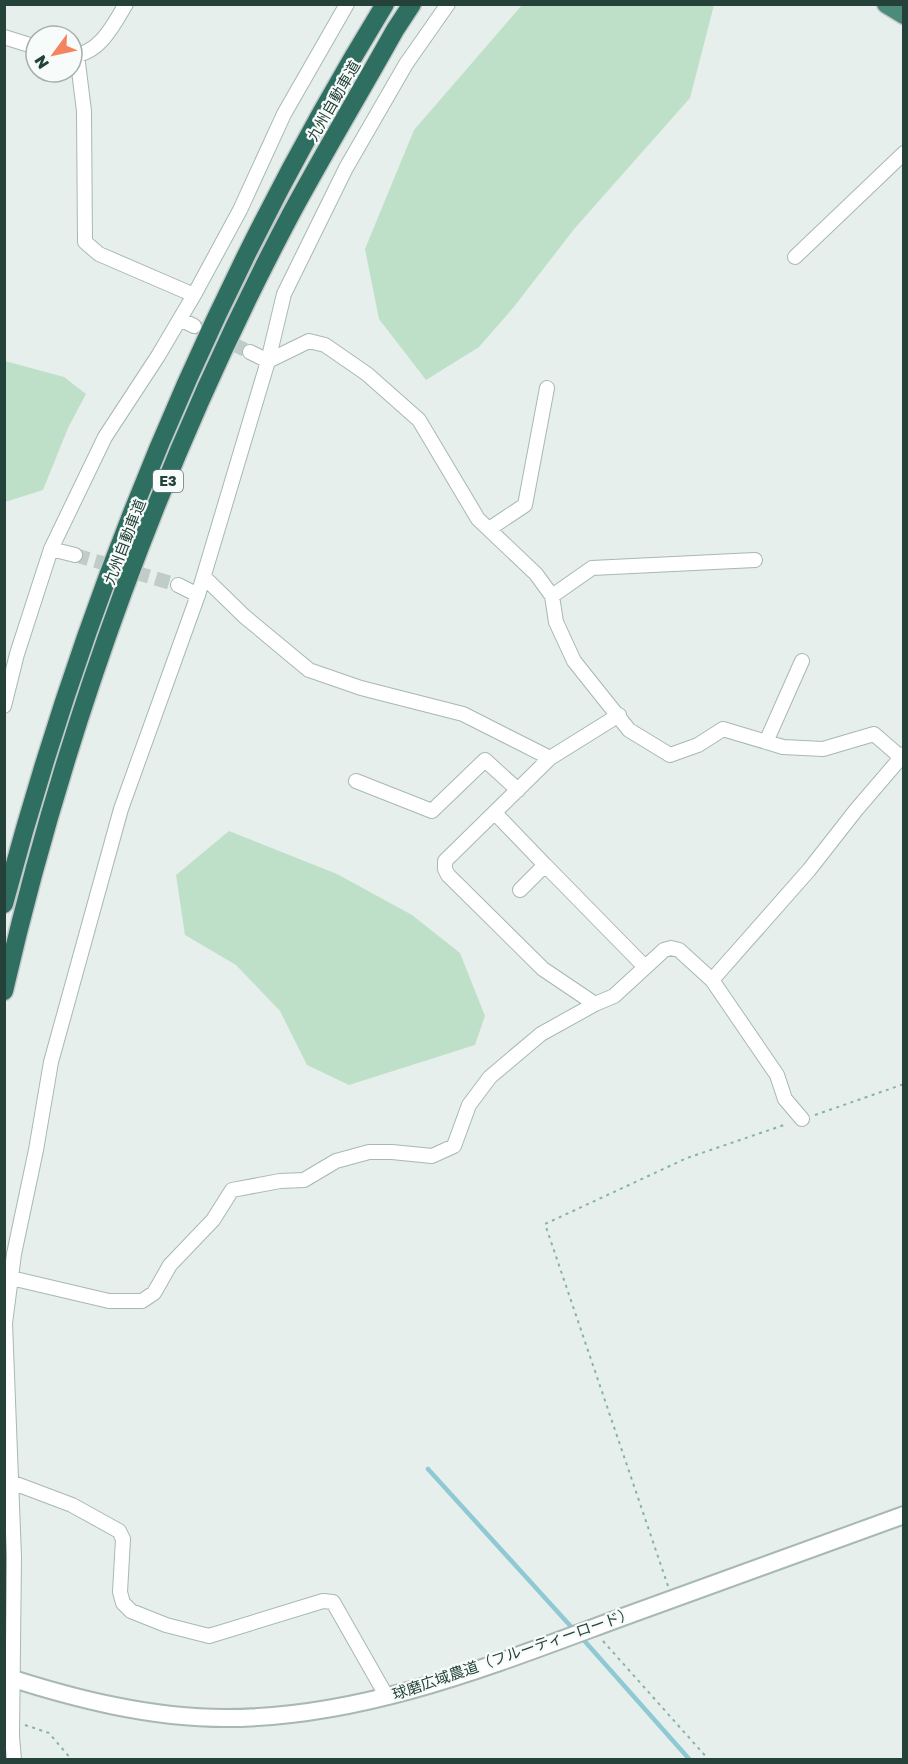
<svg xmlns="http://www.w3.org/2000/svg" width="908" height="1764" font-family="'Golos Text','Noto Sans JP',sans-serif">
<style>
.green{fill:#bfe0c8}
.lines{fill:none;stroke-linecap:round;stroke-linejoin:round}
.stream{stroke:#8ec9d4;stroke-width:4.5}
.minor-tunnel{stroke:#bfccc8;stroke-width:14;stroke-dasharray:14 7;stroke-linecap:butt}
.minor-casing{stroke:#a8b8b2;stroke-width:16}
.tertiary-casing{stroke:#a8b8b2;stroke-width:20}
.trunk-casing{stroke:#c2cac8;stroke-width:21}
.motorway-casing{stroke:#c2cac8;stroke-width:21}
.path{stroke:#86b3a5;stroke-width:2;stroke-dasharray:3 4.5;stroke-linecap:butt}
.minor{stroke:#fff;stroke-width:14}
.tertiary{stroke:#fff;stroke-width:16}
.trunk{stroke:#4c8a7c;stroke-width:18}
.motorway{stroke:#2f6f62;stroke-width:18}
.labels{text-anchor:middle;stroke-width:4.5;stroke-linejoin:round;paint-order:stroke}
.shield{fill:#f7fbf9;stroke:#637a73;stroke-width:1.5}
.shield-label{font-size:14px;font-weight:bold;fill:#24423a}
.street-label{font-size:15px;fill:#24423a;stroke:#f7fbf9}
</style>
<rect width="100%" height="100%" fill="#e6efeb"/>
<path class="green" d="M 523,4 L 714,5 L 690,98 L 575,228 L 513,308 L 479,347 L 426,380 L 379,319 L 365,249 L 414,130 Z
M 5,361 L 64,377 L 86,394 L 68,428 L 43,490 L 5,502 Z
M 229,831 L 337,874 L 412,915 L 460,953 L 485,1016 L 475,1045 L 349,1085 L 307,1065 L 280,1011 L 236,965 L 185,935 L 176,875 Z"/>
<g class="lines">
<path class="stream" d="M 428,1469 L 575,1631
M 581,1637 L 690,1760"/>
<path class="minor-tunnel" d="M 194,326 L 250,352
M 75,555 L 178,585"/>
<defs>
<path id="minor" d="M 4,37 L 36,47
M 77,55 L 84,111 L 85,242 L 99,254 L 194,295
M 72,56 C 100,53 113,26 126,4
M 795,257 L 904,153
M 180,319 L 194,326
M 250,352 L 268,361 L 309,341 L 325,345 L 367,374 L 419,420 L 478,519 L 536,574 L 552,596 L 556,622 L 574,661 L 629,730 L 670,755 L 698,745 L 723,729 L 783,747 L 823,749 L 874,734 L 904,760
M 489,529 L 525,505 L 547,388
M 51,549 L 75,555
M 204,577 L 244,616 L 309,670 L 361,688 L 463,714 L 550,758 L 619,715
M 178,585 L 198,595
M 552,596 L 592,568 L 755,560
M 4,706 L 17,654 L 51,549 L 105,437 L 158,356 L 194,295 L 240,210 L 284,114 L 347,4
M 766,742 L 802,661
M 550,758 L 445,861 L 445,869 L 448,875 L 543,969 L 595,1004
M 356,781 L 432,811 L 485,760 L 518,790
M 495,813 L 545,865 L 520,890
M 545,865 L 645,967
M 712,980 L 809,870 L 856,810 L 904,754
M 11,1278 L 109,1301 L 142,1301 L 154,1293 L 170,1265 L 213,1220 L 232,1190 L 280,1181 L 304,1180 L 336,1161 L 369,1152 L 392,1152 L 432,1156 L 454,1146 L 469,1105 L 490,1077 L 541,1034 L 595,1004 L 614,996 L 664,950 L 671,948 L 679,950 L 712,980 L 777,1075 L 785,1099 L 802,1119
M 11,1482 L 72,1505 L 119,1531 L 123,1539 L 120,1592 L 123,1603 L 131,1611 L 166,1625 L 209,1636 L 323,1601 L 333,1602 L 387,1697
M 14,1760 L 12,1736 L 14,1557 L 5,1323 L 14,1254 L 36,1150 L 51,1062 L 121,809 L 198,595 L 268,361 L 284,294 L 346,168 L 406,64 L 448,4"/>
<path id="tertiary" d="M 4,1676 C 75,1699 150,1718 226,1718 C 363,1718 493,1665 620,1618 C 715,1583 809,1550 904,1515"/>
<path id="trunk" d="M 886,4 L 904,15"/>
<path id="motorway" d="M 4,904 C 88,588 214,283 385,4
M 4,991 C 65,726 164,453 292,212 C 325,151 361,91 395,30 L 412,4"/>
</defs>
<use href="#minor" class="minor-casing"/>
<use href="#tertiary" class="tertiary-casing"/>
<use href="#trunk" class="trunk-casing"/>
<use href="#motorway" class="motorway-casing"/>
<path class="path" d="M 815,1115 L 904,1084
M 668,1586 L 545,1224 L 687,1158 L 787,1124
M 603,1641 L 709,1760
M 25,1725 L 49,1733 L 72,1760"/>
<use href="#minor" class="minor"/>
<use href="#tertiary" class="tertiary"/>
<use href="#trunk" class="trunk"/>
<use href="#motorway" class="motorway"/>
</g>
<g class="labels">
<rect class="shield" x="153" y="470" width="30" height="22" rx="4.5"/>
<g class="shield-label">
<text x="168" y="486">E3</text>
</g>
<g class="street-label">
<text transform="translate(334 101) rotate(-60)" y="5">九州自動車道</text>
<text transform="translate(125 542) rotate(-69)" y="5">九州自動車道</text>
<text transform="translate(513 1654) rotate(-19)" y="5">球磨広域農道（フルーティーロード）</text>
</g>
</g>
<rect width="908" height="1764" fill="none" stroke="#24423a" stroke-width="12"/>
<g transform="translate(54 54) rotate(237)"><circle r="28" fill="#f7fbf9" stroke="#a3b1ad" stroke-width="1.5"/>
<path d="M0-4.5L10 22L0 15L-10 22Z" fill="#f4845f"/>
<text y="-9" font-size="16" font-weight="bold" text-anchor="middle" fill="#24423a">N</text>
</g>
</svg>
